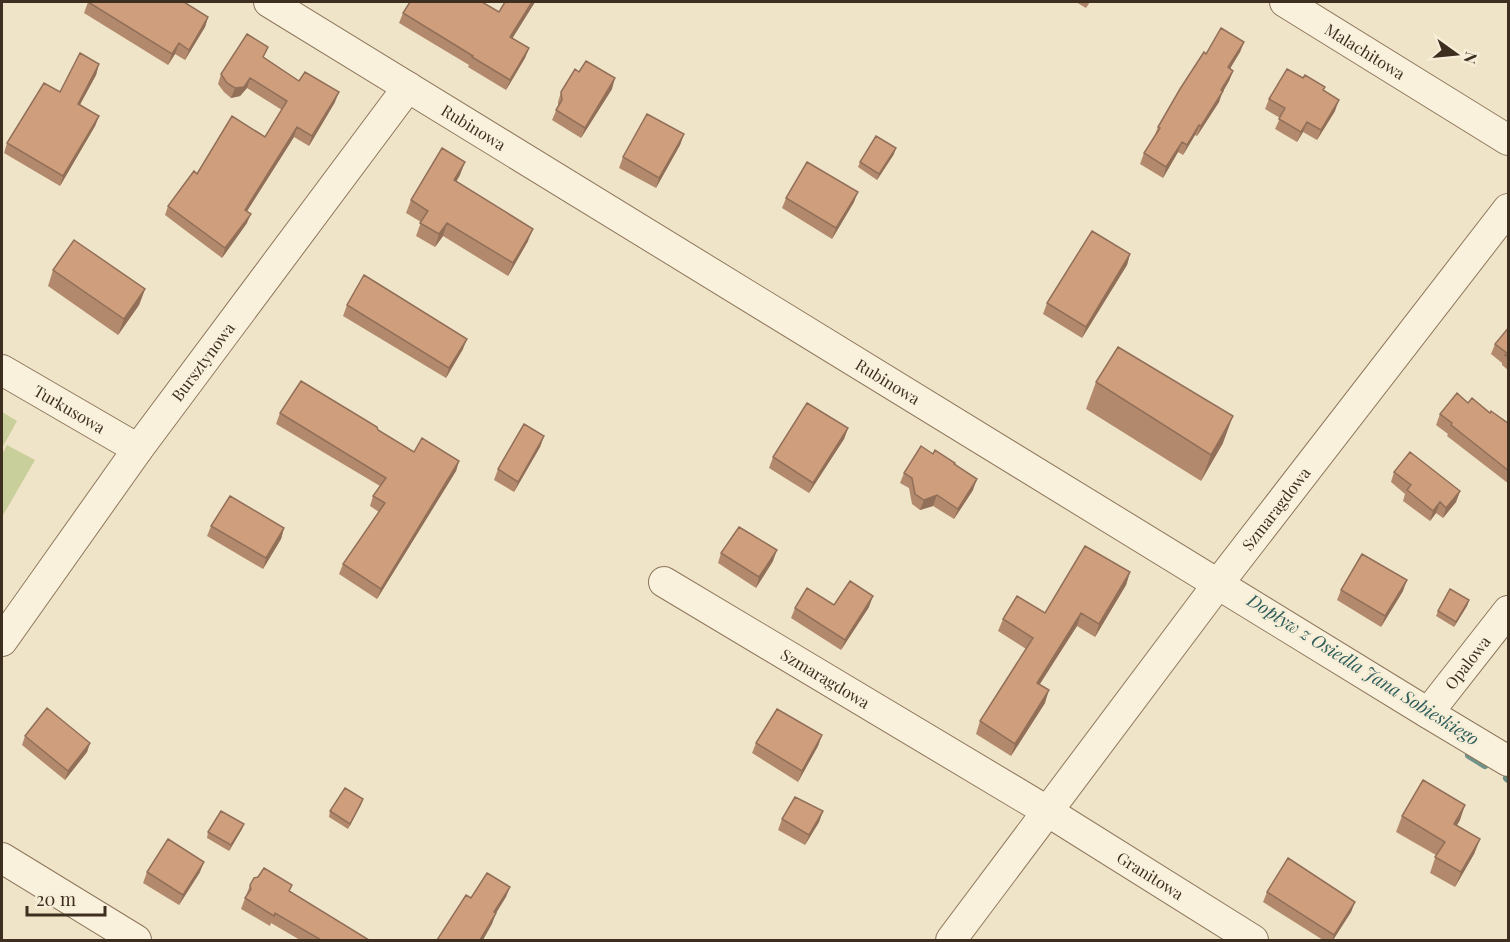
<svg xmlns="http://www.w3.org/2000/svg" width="1510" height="942" font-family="'Playfair Display',serif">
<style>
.green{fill:#c9cf9b}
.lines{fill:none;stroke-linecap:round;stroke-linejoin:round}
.stream{stroke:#6f938a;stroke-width:8}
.minor-casing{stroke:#8d765c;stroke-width:32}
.minor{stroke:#faf1dc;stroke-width:30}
.wall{fill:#b2896c}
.shaded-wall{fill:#916f58}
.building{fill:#cf9f7d;stroke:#916f58;stroke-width:1.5}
.labels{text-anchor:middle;stroke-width:5;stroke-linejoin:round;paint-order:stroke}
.street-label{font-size:16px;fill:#3d2e20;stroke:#f7eed8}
.water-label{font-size:18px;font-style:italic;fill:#2f5d5a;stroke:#f7eed8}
</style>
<rect width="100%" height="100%" fill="#f0e4c8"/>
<path class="green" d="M 2,412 L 17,421 L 2,448 Z
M 7,445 L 35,460 L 2,517 L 2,454 Z"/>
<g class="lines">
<path class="stream" d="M 1469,755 L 1485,765
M 1507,778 L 1508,779"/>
<defs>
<g id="minor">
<path id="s1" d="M 269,2 L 1428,713 L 1508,761"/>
<path id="s2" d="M 1285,2 L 1508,140"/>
<path id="s3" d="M 2,370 L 138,449"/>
<path id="s4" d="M 664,582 L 1047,811 L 1253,940"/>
<path id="s5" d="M 2,641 L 138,449 L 408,87"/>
<path id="s6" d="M 1428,713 L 1508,611"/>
<path d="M 2,858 L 136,940"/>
<path id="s7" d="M 951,940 L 1218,584 L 1508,209"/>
</g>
</defs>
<use href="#minor" class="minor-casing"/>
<use href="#minor" class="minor"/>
</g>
<path class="wall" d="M 88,2 L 208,17 L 205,27 L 185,60 L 175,54 L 168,65 L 84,13 Z
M 505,2 L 535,2 L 512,38 L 529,48 L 525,58 L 506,90 L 468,67 L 469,65 L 399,23 L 403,13 L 499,12 Z
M 1076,2 L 1090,2 L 1086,8 Z
M 1244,42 L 1240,52 L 1230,69 L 1233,71 L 1229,81 L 1222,93 L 1219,102 L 1197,136 L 1195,135 L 1183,155 L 1178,152 L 1163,178 L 1140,164 L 1144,153 L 1154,137 L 1158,127 Z
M 264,57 L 299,81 L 335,102 L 309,146 L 294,137 L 247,211 L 247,223 L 222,258 L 165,215 L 168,206 L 197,174 L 265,137 L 282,110 L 247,88 L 240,96 L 231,98 L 224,92 L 218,84 L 221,74 Z
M 99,64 L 96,75 L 80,104 L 99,116 L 95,126 L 60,186 L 4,153 L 7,143 L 60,92 Z
M 612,89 L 581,138 L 552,120 L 558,106 L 558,102 L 561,92 Z
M 1323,91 L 1335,111 L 1317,140 L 1303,132 L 1297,142 L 1275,129 L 1280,118 L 1265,109 L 1269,99 Z
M 684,134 L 680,145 L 656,188 L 619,168 L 623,157 Z
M 894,154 L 877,180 L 858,167 L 860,162 Z
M 460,175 L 456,182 L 528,241 L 508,276 L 443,236 L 435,247 L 416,236 L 421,222 L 406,213 L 411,200 Z
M 786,198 L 854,202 L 832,239 L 782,208 Z
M 1130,254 L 1127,265 L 1082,338 L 1043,314 L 1047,303 Z
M 53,270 L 145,289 L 139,305 L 118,335 L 48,286 Z
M 347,305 L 463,349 L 446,378 L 343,316 Z
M 1509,327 L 1509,371 L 1502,365 L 1502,363 L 1491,354 L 1495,344 Z
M 1096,382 L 1223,443 L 1201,481 L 1086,409 Z
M 1468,403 L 1490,413 L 1509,424 L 1509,484 L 1447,436 L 1448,434 L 1436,425 L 1440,414 Z
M 280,413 L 378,430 L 414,452 L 459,461 L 456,471 L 377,599 L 339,574 L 343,564 L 379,512 L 370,506 L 373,496 L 380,486 L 276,424 Z
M 848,428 L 844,439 L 809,493 L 769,468 L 773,457 Z
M 544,436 L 540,447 L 514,492 L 494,480 L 498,469 Z
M 933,454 L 954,464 L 973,490 L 954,519 L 933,506 L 920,510 L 912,504 L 909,488 L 900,483 L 904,473 Z
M 1394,472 L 1460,491 L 1456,502 L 1443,518 L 1436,513 L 1430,521 L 1403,501 L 1405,494 L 1391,482 Z
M 211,526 L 284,528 L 281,539 L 263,569 L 207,536 Z
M 721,553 L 773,561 L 756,588 L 718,563 Z
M 1130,572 L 1126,585 L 1095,637 L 1077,626 L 1039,684 L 1045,703 L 1011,756 L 976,734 L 980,721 L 1026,649 L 998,631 L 1003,619 L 1045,613 Z
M 1341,590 L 1403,591 L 1381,627 L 1337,600 Z
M 1469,600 L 1467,606 L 1454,627 L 1436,616 L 1438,611 Z
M 834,605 L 869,607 L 841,650 L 791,618 L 795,608 Z
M 822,735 L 818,746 L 798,782 L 752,753 L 756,743 Z
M 25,736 L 90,743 L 87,752 L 65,780 L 22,745 Z
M 363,799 L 348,829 L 329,817 L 330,811 Z
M 823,811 L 819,822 L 805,845 L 778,830 L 782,819 Z
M 1402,816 L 1460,820 L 1457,825 L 1480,839 L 1474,854 L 1455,887 L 1430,873 L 1436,855 L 1396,832 Z
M 242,829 L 229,851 L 207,838 L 208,832 Z
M 147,872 L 200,872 L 179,905 L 143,883 Z
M 250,885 L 290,891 L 369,940 L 300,940 L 271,923 L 270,926 L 241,909 Z
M 1267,892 L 1355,902 L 1351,912 L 1333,940 L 1323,940 L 1263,902 Z"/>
<path class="shaded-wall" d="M 532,2 L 535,2 L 507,47 L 510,37 Z
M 208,17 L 205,27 L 185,60 L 189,50 Z
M 1244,42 L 1240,52 L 1224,78 L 1228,67 Z
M 179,43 L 175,54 L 168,65 L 172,54 Z
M 529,48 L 525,58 L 506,90 L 510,80 Z
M 99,64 L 96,75 L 75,114 L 78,104 Z
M 1233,71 L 1229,81 L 1222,93 L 1219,102 L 1197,136 L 1201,126 Z
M 250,78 L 247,88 L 240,96 L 231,98 L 235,88 Z
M 615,78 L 612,89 L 581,138 L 585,128 Z
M 339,92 L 335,102 L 309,146 L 312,136 Z
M 1339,100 L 1335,111 L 1317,140 L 1321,130 Z
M 99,116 L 95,126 L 60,186 L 63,176 Z
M 1307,122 L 1303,132 L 1297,142 L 1301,132 Z
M 1199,125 L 1195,135 L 1183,155 L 1187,145 Z
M 297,127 L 294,137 L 242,219 L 245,210 Z
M 684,134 L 680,145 L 656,188 L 659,178 Z
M 1182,142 L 1178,152 L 1163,178 L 1166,167 Z
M 896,148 L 894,154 L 877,180 L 879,174 Z
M 465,162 L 460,175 L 449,193 L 454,180 Z
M 858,192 L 854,202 L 832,239 L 836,228 Z
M 251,214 L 247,223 L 222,258 L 225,248 Z
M 447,223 L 443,236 L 435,247 L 439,234 Z
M 533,229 L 528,241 L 508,276 L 513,263 Z
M 1130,254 L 1127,265 L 1082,338 L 1086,327 Z
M 145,289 L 139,305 L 118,335 L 124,319 Z
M 467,339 L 463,349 L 446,378 L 449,368 Z
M 1233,416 L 1223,443 L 1201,481 L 1211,455 Z
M 848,428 L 844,439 L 809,493 L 813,483 Z
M 544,436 L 540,447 L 514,492 L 518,482 Z
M 459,461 L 456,471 L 377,599 L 381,589 Z
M 977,479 L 973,490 L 954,519 L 958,509 Z
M 1460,491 L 1456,502 L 1443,518 L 1446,508 Z
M 937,495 L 933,506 L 920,510 L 924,500 Z
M 1440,502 L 1436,513 L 1430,521 L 1433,511 Z
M 284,528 L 281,539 L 263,569 L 266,558 Z
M 777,550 L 773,561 L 756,588 L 759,577 Z
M 1130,572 L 1126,585 L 1095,637 L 1099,624 Z
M 1407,580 L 1403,591 L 1381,627 L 1385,616 Z
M 873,596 L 869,607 L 841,650 L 845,640 Z
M 1469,600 L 1467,606 L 1454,627 L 1456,622 Z
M 1081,613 L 1077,626 L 1033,695 L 1037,683 Z
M 1049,690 L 1045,703 L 1011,756 L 1015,744 Z
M 822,735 L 818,746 L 798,782 L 802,771 Z
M 90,743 L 87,752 L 65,780 L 68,771 Z
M 363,799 L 361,805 L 348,829 L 350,824 Z
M 1465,805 L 1460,820 L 1449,839 L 1454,824 Z
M 823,811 L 819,822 L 805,845 L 809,835 Z
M 244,824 L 242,829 L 229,851 L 231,845 Z
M 1480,839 L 1474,854 L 1455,887 L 1461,872 Z
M 204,862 L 200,872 L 179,905 L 183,895 Z
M 510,887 L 506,897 L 490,923 L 494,912 Z
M 1355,902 L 1351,912 L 1333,940 L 1332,940 L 1334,935 Z
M 496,913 L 492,924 L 483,940 L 480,940 Z"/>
<path class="building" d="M 88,2 L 184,2 L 208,17 L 189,50 L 179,43 L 172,54 Z
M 410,2 L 482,2 L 499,12 L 505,2 L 532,2 L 510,37 L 529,48 L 510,80 L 472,57 L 473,56 L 403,13 Z
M 1221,28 L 1244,42 L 1228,67 L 1233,71 L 1221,90 L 1223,91 L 1201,126 L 1199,125 L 1187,145 L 1182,142 L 1166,167 L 1144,153 L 1160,128 L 1158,127 L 1180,89 L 1204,52 L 1206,54 Z
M 247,34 L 268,47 L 263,57 L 299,81 L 305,72 L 339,92 L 312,136 L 297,127 L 245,210 L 251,214 L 225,248 L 168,206 L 194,171 L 197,174 L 232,116 L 265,137 L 287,101 L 250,78 L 244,87 L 235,88 L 227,83 L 221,74 Z
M 80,53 L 99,64 L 78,104 L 99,116 L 63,176 L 7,143 L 44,83 L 60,92 Z
M 586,61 L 615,78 L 585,128 L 556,110 L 562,100 L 561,92 L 575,69 L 579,72 Z
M 1287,69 L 1303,78 L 1305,75 L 1325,87 L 1323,90 L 1339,100 L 1321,130 L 1307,122 L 1301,132 L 1279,119 L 1285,108 L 1269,99 Z
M 647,114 L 684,134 L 659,178 L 623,157 Z
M 876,136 L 896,148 L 879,174 L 860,162 Z
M 442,148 L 465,162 L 454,180 L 533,229 L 513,263 L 447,223 L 439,234 L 420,223 L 428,211 L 411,200 Z
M 807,162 L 858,192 L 836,228 L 786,198 Z
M 1092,231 L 1130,254 L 1086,327 L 1047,303 Z
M 74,240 L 145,289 L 124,319 L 53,270 Z
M 364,275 L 467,339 L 449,368 L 347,305 Z
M 1509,327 L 1509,357 L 1505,355 L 1507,353 L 1495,344 Z
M 1118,347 L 1233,416 L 1211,455 L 1096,382 Z
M 301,381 L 377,427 L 378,430 L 414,452 L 422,438 L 459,461 L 381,589 L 343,564 L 385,503 L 373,496 L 386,478 L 280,413 Z
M 1457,393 L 1468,403 L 1472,398 L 1490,413 L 1491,411 L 1509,424 L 1509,471 L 1451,425 L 1452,423 L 1440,414 Z
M 807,403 L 848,428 L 813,483 L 773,457 Z
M 524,424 L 544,436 L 518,482 L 498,469 Z
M 921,446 L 933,454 L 935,450 L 955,463 L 954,464 L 977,479 L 958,509 L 937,495 L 924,500 L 915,494 L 912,478 L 904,473 Z
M 1410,452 L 1460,491 L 1446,508 L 1440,502 L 1433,511 L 1407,490 L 1411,485 L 1394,472 Z
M 230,496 L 284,528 L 266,558 L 211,526 Z
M 739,527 L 777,550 L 759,577 L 721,553 Z
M 1085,546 L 1130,572 L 1099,624 L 1081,613 L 1037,683 L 1049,690 L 1015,744 L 980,721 L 1033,638 L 1003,619 L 1017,596 L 1045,613 Z
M 1362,554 L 1407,580 L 1385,616 L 1341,590 Z
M 850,581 L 873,596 L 845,640 L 795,608 L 807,588 L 834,605 Z
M 1450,589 L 1469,600 L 1456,622 L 1438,611 Z
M 47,708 L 90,743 L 68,771 L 25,736 Z
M 777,709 L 822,735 L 802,771 L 756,743 Z
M 1423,780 L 1465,805 L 1454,824 L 1480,839 L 1461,872 L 1435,857 L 1445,842 L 1402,816 Z
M 345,788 L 363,799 L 350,824 L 330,811 Z
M 795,797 L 823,811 L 809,835 L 782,819 Z
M 221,811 L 244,824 L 231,845 L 208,832 Z
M 168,839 L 204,862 L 183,895 L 147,872 Z
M 1288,858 L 1355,902 L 1334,935 L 1267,892 Z
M 264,868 L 292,885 L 289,891 L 369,940 L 321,940 L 275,913 L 274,916 L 245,898 L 251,889 L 250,885 L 254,878 L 258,877 Z
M 487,873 L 510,887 L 494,912 L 496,913 L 480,940 L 437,940 L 466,895 L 471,898 Z"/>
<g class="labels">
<g class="street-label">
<text dy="6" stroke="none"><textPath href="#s2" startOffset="94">Malachitowa</textPath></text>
<text dy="6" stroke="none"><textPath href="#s1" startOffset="240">Rubinowa</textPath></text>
<text dy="6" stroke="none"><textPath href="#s5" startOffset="344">Bursztynowa</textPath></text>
<text dy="6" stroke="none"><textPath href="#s1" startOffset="726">Rubinowa</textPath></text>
<text dy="6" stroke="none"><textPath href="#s3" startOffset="78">Turkusowa</textPath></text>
<text dy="6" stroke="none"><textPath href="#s7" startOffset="540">Szmaragdowa</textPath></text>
<text dy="6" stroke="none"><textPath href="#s6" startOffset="64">Opalowa</textPath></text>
<text dy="6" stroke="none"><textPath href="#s4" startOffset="188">Szmaragdowa</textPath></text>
<text dy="6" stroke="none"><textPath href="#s4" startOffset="568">Granitowa</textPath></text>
</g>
<g class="water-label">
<text transform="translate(1363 670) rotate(32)" y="6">Dopływ z Osiedla Jana Sobieskiego</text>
</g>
</g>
<rect width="1510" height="942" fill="none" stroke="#3d2e20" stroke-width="6"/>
<g transform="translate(1456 54) rotate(105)" stroke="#f7eed8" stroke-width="4.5" paint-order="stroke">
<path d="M0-4.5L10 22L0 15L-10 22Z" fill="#3d2e20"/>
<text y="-9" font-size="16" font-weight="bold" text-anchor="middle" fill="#3d2e20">N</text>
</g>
<path d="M27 906v9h78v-9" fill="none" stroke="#3d2e20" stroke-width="3"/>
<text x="36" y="906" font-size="18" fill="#3d2e20" stroke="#f7eed8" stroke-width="4.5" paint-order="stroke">20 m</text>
</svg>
